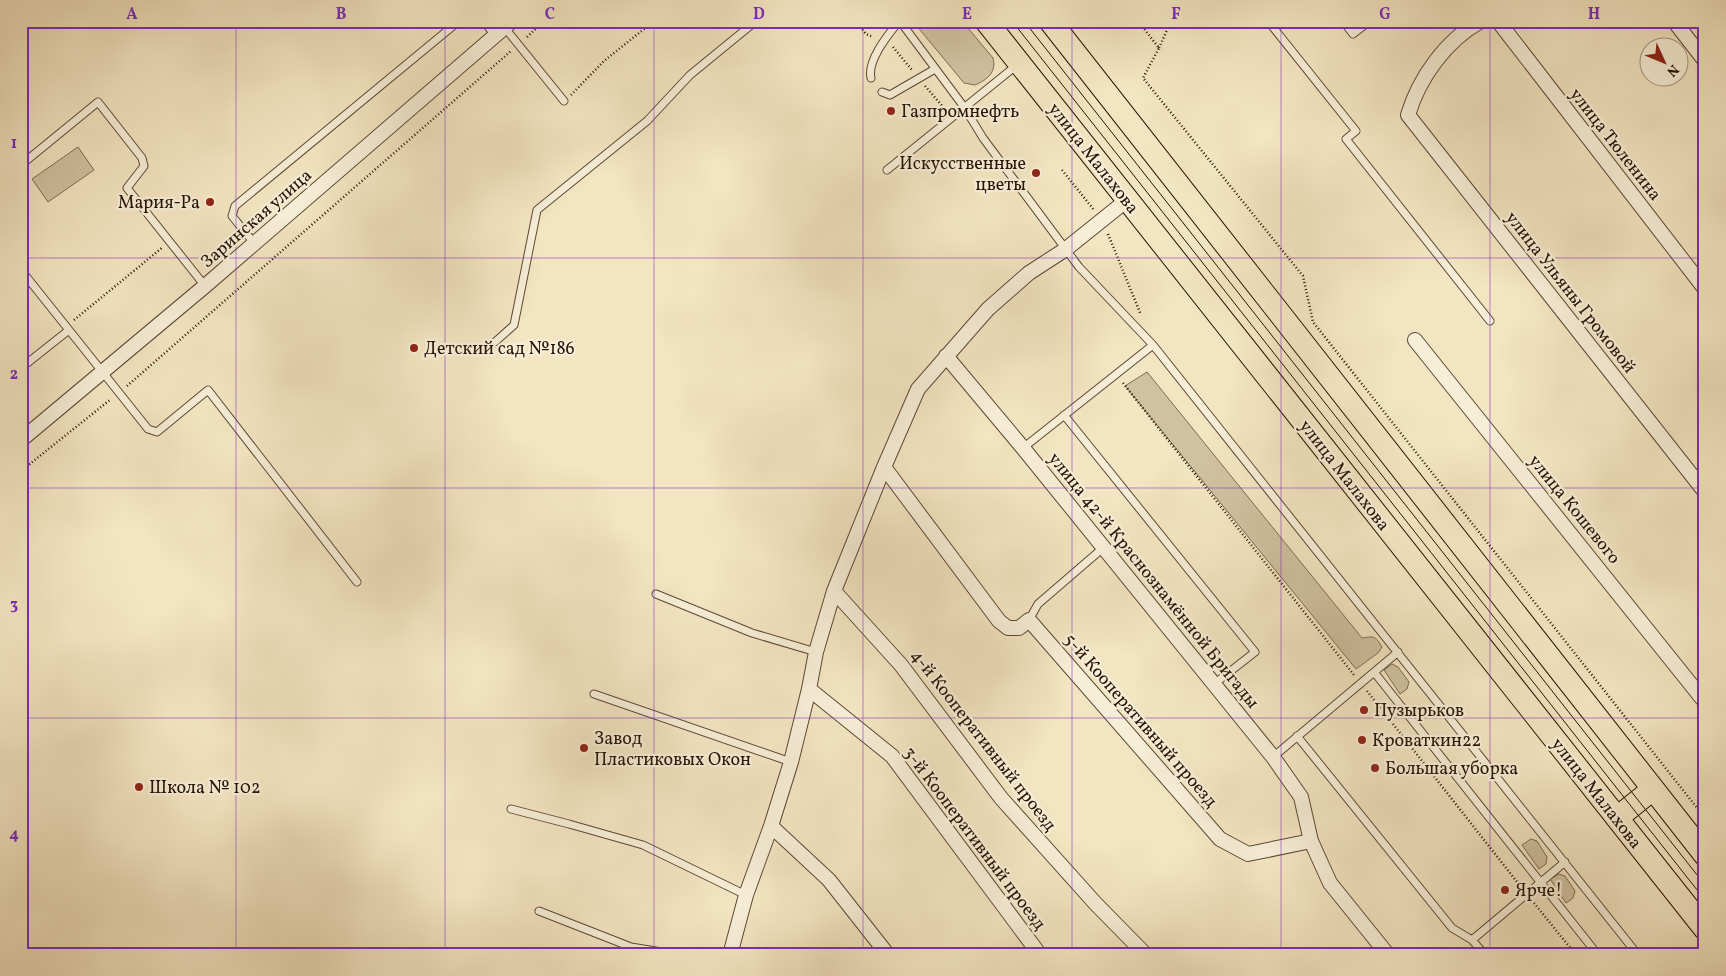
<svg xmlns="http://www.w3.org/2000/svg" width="1726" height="976" font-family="Vollkorn,serif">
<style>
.green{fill:#d0c1a1;stroke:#7c6a54}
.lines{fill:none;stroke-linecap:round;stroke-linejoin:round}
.lane-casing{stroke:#5b4835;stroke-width:9}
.street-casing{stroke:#5b4835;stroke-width:16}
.primary-casing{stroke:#281306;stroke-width:24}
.path{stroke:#281306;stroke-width:2.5;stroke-dasharray:1 2.5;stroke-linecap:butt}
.lane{stroke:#f7eed7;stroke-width:7}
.street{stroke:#f7eed7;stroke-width:14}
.primary{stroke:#f3e5c1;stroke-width:22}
.tram{stroke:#281306;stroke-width:1}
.grid{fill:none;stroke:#7b2cbf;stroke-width:1;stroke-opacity:0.55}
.poi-dot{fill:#8f2418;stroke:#f7eed7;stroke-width:2}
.labels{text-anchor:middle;stroke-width:4.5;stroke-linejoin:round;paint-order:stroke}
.poi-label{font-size:18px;fill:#281306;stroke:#f7eed7;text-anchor:start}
.street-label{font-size:18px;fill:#281306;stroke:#f7eed7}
.neatline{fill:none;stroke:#7b2cbf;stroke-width:2}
.grid-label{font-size:16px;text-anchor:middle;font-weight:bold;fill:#7b2cbf}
</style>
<rect width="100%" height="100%" fill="#f3e5c1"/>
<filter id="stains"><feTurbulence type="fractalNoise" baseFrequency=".004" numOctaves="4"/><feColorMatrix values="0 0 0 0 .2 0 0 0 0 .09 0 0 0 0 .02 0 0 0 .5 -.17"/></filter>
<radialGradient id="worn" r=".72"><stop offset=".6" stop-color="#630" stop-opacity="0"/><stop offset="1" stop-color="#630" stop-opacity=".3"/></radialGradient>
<path class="green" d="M 916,21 L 962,21 L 993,58 C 997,72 987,80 975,85 L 964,83 L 916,25 Z
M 78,147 L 94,170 L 48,202 L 32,179 Z
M 1147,372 L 1362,638 C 1375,636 1375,636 1382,647 L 1378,653 L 1356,669 L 1125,386 Z
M 1392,664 L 1398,667 L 1409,682 L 1407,689 L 1400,694 L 1384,670 Z
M 1531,839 L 1537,841 L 1547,857 L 1546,864 L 1539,869 L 1522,845 Z
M 1559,874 L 1565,876 L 1575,891 L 1573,898 L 1566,903 L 1550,879 Z"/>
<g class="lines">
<defs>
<path id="lane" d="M 484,21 L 495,36
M 900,21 L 964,107 L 983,138 L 1079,267 L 1153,345
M 1268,21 L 1356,131 L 1346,139 L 1490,321
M 1343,21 L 1353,34 L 1370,21
M 505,28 L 564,101
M 871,78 C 867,60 888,35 899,21
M 882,92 L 890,95 L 935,69
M 21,165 L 98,102 L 142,158 L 144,166 L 127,188 L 205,286
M 887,170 L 1017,65
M 254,243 L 232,216 L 235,206 L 459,21
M 21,270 L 69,330
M 495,342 L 514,325 L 537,210 L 647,121 L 690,75 L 756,21
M 21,368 L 69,330 L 148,429 L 157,432 L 208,390 L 357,582
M 1064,415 L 1255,652 L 1214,684
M 1023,448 L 1153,345 L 1638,955
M 656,594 L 752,633 L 816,652
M 1029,620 L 1038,604 L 1103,548
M 1374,672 L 1598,955
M 594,694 L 791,762
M 1297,736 L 1452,928 L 1472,940
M 1273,757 L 1398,652
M 511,809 L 569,824 L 643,845 L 746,895
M 539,911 L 631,947 L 680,955
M 1485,955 L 1472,940 L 1565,862"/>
<path id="street" d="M 1481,21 C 1446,40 1419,78 1408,115 L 1705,492
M 1498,21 L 1705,289
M 1674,21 L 1705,61
M 1415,340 L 1705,702
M 946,356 L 1023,448 L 1273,757 L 1301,797 L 1311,841
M 21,440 L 205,286 L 512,21
M 884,467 L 999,621 L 1008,628 L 1019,628 L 1029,620 L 1220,839 L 1248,854 L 1311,841 L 1330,883 L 1388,955
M 834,591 L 901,665 L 1001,798 L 1095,903 L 1146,955
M 809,689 L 892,756 L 1040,955
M 771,826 L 829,880 L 888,955
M 730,955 L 746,895 L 771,826 L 791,762 L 809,689 L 816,652 L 834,591 L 884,467 L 918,389 L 988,309 L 1029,273 L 1066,249 L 1127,200"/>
<path id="primary" d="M 986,21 L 1705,929
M 1050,21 L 1705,855
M 1617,818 L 1653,789"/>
</defs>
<use href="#lane" class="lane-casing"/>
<use href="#street" class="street-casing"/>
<use href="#primary" class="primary-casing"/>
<path class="path" d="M 856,21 L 866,34 L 873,37
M 1138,21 L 1159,48 L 1143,78 L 1303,276 L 1313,322 L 1705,818
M 527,37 L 544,21
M 893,47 L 912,70
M 1159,48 L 1171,21
M 925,86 L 945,109 L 946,109
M 571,95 L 604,61 L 654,21
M 1062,170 L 1094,210
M 1108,234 L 1141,315
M 74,320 L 163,247
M 1123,383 L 1354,675
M 127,386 L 511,51
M 21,471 L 111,399
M 1367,691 L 1521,887
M 1534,903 L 1576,955"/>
<use href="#lane" class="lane"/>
<use href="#street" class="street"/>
<use href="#primary" class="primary"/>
<path class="tram" d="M 1012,21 L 1705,900
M 1024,21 L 1705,885"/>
</g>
<path class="grid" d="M 236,21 L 236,955M 445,21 L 445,955M 654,21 L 654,955M 863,21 L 863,955M 1072,21 L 1072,955M 1281,21 L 1281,955M 1490,21 L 1490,955M 21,258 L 1705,258M 21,488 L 1705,488M 21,718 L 1705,718"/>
<g class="poi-dot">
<circle cx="891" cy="111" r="5"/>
<circle cx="1036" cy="173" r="5"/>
<circle cx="210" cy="202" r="5"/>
<circle cx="414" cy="348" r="5"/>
<circle cx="1364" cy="710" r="5"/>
<circle cx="1362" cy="740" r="5"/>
<circle cx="584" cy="748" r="5"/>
<circle cx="1375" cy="768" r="5"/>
<circle cx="139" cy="787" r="5"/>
<circle cx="1505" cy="890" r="5"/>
</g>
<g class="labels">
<g class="poi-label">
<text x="901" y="117">Газпромнефть</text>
<text x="1026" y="169" text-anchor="end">Искусственные<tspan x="1026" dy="21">цветы</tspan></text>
<text x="200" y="208" text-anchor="end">Мария-Ра</text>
<text x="424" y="354">Детский сад №186</text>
<text x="1374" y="716">Пузырьков</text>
<text x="594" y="744">Завод<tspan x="594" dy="21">Пластиковых Окон</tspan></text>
<text x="1372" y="746">Кроваткин22</text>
<text x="1385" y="774">Большая уборка</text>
<text x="149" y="793">Школа № 102</text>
<text x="1515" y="896">Ярче!</text>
</g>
<g class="street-label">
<text transform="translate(1616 144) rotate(52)" y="6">улица Тюленина</text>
<text transform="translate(1094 158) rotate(52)" y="6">улица Малахова</text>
<text transform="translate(256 218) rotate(-41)" y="6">Заринская улица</text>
<text transform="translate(1571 292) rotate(52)" y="6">улица Ульяны Громовой</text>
<text transform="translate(1345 475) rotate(52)" y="6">улица Малахова</text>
<text transform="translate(1575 509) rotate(51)" y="6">улица Кошевого</text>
<text transform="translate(1154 580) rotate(51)" y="6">улица 42-й Краснознамённой Бригады</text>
<text transform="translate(1141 720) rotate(49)" y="6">5-й Кооперативный проезд</text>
<text transform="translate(984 740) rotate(52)" y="6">4-й Кооперативный проезд</text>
<text transform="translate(1597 793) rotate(52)" y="6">улица Малахова</text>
<text transform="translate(975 838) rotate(53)" y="6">3-й Кооперативный проезд</text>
</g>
</g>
<rect width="1726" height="976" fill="none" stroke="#f3e5c1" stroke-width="55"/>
<g transform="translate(1664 62) rotate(134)"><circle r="24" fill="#f7eed7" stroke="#a49683"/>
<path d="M0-4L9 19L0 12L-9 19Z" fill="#8f2418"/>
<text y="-8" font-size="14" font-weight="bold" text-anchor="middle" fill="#281306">N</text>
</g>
<rect x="28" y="28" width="1670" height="920" class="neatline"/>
<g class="grid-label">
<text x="132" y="19">A</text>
<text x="341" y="19">B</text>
<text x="550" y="19">C</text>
<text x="759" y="19">D</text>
<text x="967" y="19">E</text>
<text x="1176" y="19">F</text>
<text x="1385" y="19">G</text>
<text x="1594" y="19">H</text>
<text x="14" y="148">1</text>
<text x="14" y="379">2</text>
<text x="14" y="609">3</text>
<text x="14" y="839">4</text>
</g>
<rect width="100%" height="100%" filter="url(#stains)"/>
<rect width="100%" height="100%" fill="url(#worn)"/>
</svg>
